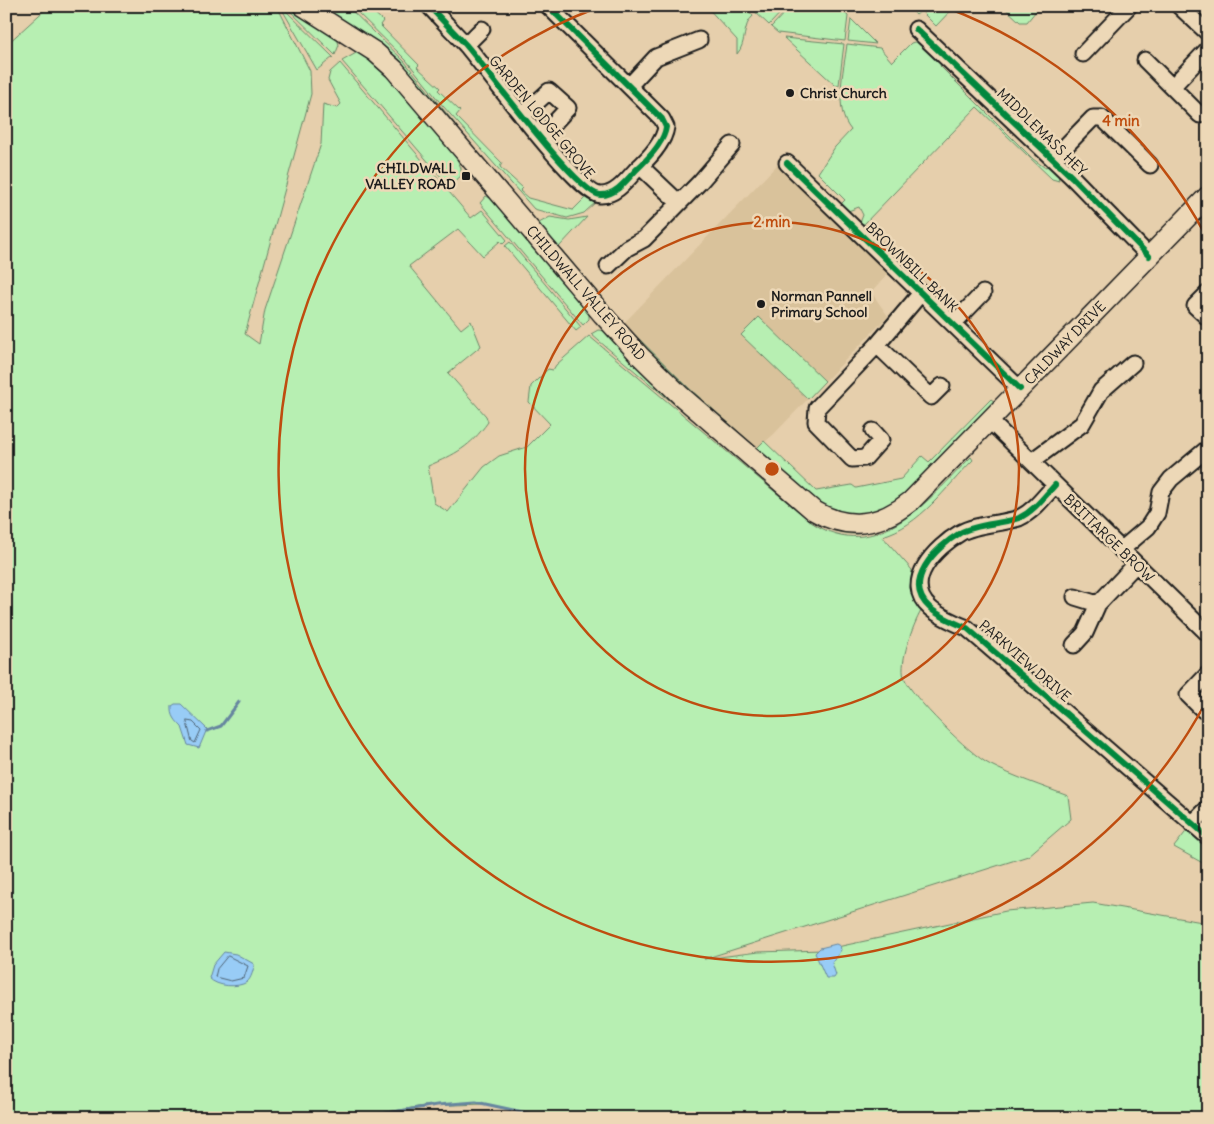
<svg xmlns="http://www.w3.org/2000/svg" width="1214" height="1124" font-family="Delius,sans-serif">
<style>
.built{fill:#d9c29b}
.green{fill:#b7efb2;stroke:#6a8667}
.water{fill:#98ccf6;stroke:#66869f}
.lines{fill:none;stroke-linecap:round;stroke-linejoin:round}
.shore{stroke:#4e6273;stroke-width:1}
.stream{stroke:#66869f;stroke-width:3}
.minor-casing{stroke:#1c1c1c;stroke-width:19}
.major-casing{stroke:#1c1c1c;stroke-width:22}
.minor{stroke:#edd8b7;stroke-width:15}
.major{stroke:#edd8b7;stroke-width:19}
.cycleway-casing{stroke:#edd8b7;stroke-width:9}
.cycleway{stroke:#00873e;stroke-width:6}
.ring{fill:none;stroke:#bf4d0f;stroke-width:2.5}
.poi-dot{fill:#1c1c1c;stroke:#edd8b7;stroke-width:2}
.labels{text-anchor:middle;stroke-width:5;stroke-linejoin:round;paint-order:stroke}
.poi-label{font-size:14px;font-weight:bold;fill:#1c1c1c;stroke:#edd8b7;text-anchor:start}
.street-label{font-size:14px;fill:#1c1c1c;stroke:#edd8b7}
.centre{fill:#bf4d0f;stroke:#edd8b7;stroke-width:2.5}
.ring-label{font-size:15px;text-anchor:middle;font-weight:bold;fill:#bf4d0f;stroke:#edd8b7;stroke-width:5;stroke-linejoin:round;paint-order:stroke}
</style>
<rect width="100%" height="100%" fill="#e6cfac"/>
<filter id="ink" filterUnits="userSpaceOnUse"><feTurbulence type="fractalNoise" baseFrequency=".02" numOctaves="2"/><feDisplacementMap in="SourceGraphic" scale="10" xChannelSelector="R" yChannelSelector="G"/><feConvolveMatrix kernelMatrix="1 2 1 2 8 2 1 2 1" color-interpolation-filters="sRGB"/></filter>
<g filter="url(#ink)">
<path class="built" d="M 777,165 L 888,273 L 871,292 L 888,316 L 774,434 L 758,448 L 690,389 L 624,323 Z"/>
<path class="green" d="M 49,6 L 277,6 L 310,71 L 311,94 L 245,334 L 259,344 L 265,310 L 321,144 L 323,104 L 337,108 L 341,104 L 328,80 L 330,72 L 340,63 L 471,218 L 482,210 L 507,240 L 503,244 L 500,241 L 483,256 L 458,229 L 409,266 L 461,329 L 471,321 L 481,346 L 448,373 L 486,416 L 488,422 C 470,447 456,454 428,466 L 434,503 L 448,512 L 484,467 L 499,456 L 527,447 L 550,424 L 529,402 L 531,386 L 548,369 L 553,370 L 556,365 L 589,336 L 811,522 C 877,566 928,500 971,457 L 973,460 C 946,487 920,526 882,536 L 912,570 L 910,588 L 921,611 C 913,625 899,662 904,677 C 910,696 971,755 989,764 C 1014,777 1042,786 1068,796 L 1071,819 L 1028,856 L 704,959 L 758,952 L 823,950 L 1006,911 L 1093,903 L 1208,923 L 1208,1118 L 546,1118 L 484,1104 L 424,1106 L 351,1118 L 6,1118 L 6,45 Z
M 285,6 C 304,6 323,26 337,38 L 339,45 L 335,55 Z
M 314,6 L 347,6 L 404,61 L 455,124 L 452,128 Z
M 351,6 L 367,6 L 383,21 L 380,25 L 419,65 L 417,67 L 440,88 L 438,90 L 460,111 L 456,116 L 502,163 L 500,167 L 523,188 L 520,191 L 528,198 L 573,210 L 587,196 L 597,201 L 584,213 L 567,218 L 534,209 L 443,106 L 406,60 Z
M 706,6 L 750,6 L 748,10 L 753,16 C 742,25 747,43 737,54 L 737,40 Z
M 754,6 L 787,6 L 769,25 L 754,11 Z
M 791,6 L 837,6 L 848,16 L 845,41 L 778,33 L 771,27 Z
M 907,6 L 955,6 L 936,26 L 921,11 L 916,15 Z
M 1003,6 L 1040,6 L 1027,22 L 1020,22 Z
M 284,9 L 333,57 L 317,70 L 283,11 Z
M 851,19 L 876,44 L 848,41 Z
M 784,38 L 844,44 L 839,85 L 836,86 Z
M 918,41 L 944,60 L 940,66 L 1033,159 L 1044,167 L 1050,166 L 1058,174 L 1059,181 L 1052,179 L 977,107 L 864,224 L 860,223 L 863,215 L 859,207 L 848,211 L 840,205 L 845,200 L 818,173 L 835,147 L 851,130 C 833,109 844,70 847,44 L 880,48 L 892,62 L 911,43 Z
M 358,52 L 376,61 L 454,152 L 461,168 L 461,176 L 449,186 L 342,61 Z
M 486,196 L 494,200 L 589,312 L 589,319 L 583,325 L 480,203 Z
M 550,217 L 569,220 L 587,217 L 559,247 L 624,324 L 690,389 L 757,448 L 764,441 L 816,491 L 852,485 L 856,488 L 901,479 L 922,456 L 929,462 L 991,399 L 995,402 C 963,436 909,504 865,514 C 854,517 837,511 826,510 L 660,368 L 541,228 L 539,223 Z
M 510,242 L 581,327 L 576,331 L 505,246 Z
M 759,317 L 825,381 L 808,399 L 741,335 Z
M 598,330 L 606,331 L 648,373 L 854,530 L 957,460 L 963,462 C 921,503 874,562 811,519 L 599,341 L 591,334 Z
M 1192,824 L 1208,837 L 1208,866 L 1174,847 Z"/>
<path class="water" d="M 175,704 L 181,704 L 207,729 L 199,748 L 188,745 L 182,727 C 176,721 171,716 172,706 Z
M 836,944 L 840,946 L 841,950 L 832,963 L 836,975 L 834,978 L 826,978 L 815,953 L 820,948 Z
M 224,952 L 236,954 L 254,964 C 254,969 251,979 247,982 C 238,988 217,987 209,978 L 213,965 Z"/>
<g class="lines">
<path class="shore" d="M 187,721 L 193,722 L 201,730 L 195,743 L 192,741 Z
M 228,956 L 248,966 L 244,978 L 231,981 L 215,977 L 217,969 Z"/>
<path class="stream" d="M 207,731 L 221,726 L 239,702
M 356,1118 L 437,1105 L 476,1102 L 550,1118"/>
<defs>
<path id="minor" d="M 429,6 C 441,19 454,32 466,45 C 486,68 577,193 600,195 C 615,196 627,180 636,170 C 648,159 664,143 666,127 L 662,119 L 548,6
M 1179,6 L 1208,33
M 916,29 L 1072,177 L 1149,256
M 466,45 L 482,29
M 1083,54 L 1129,6
M 1145,60 L 1200,115
M 629,86 L 656,57 L 699,40
M 1172,87 L 1208,49
M 522,116 L 549,91 L 568,108 L 541,137
M 1053,159 L 1093,118 L 1102,118 L 1150,165
M 787,163 L 1020,389
M 640,166 L 679,203
M 608,266 L 627,248 L 644,239 L 700,182 L 732,145
M 1208,293 L 1195,306 L 1208,318
M 953,324 L 983,293
M 877,345 L 931,397 L 942,386
M 989,420 L 1208,634
M 873,431 L 881,440 L 865,458 L 852,459 L 816,422 L 817,408 L 877,345 L 921,293
M 1032,461 L 1082,424 L 1101,391 L 1133,363
M 1055,485 C 1044,497 1034,511 1019,518 C 1002,524 975,524 960,533 C 936,547 901,582 930,608 C 940,617 955,623 967,628 L 1208,837
M 1121,550 L 1148,527 L 1157,513 L 1161,492 L 1171,479 L 1208,448
M 1098,604 L 1136,564
M 1074,645 L 1085,633 L 1098,604 L 1075,597
M 1203,710 L 1188,695 L 1208,674
M 1192,824 L 1208,808"/>
<path id="major" d="M 303,6 L 375,52 L 394,69 L 603,315 L 640,356 L 681,396 L 813,510 C 848,531 880,526 911,501 L 1208,196"/>
</defs>
<use href="#minor" class="minor-casing"/>
<use href="#major" class="major-casing"/>
<use href="#minor" class="minor"/>
<use href="#major" class="major"/>
<defs>
<path id="cycleway" d="M 429,6 C 441,19 454,32 466,45 C 486,68 577,193 600,195 C 615,196 627,180 636,170 C 648,159 664,143 666,127 L 662,119 L 548,6
M 916,29 L 1072,177 L 1149,256
M 787,163 L 1020,389
M 1055,485 C 1044,497 1034,511 1019,518 C 1002,524 975,524 960,533 C 936,547 901,582 930,608 C 940,617 955,623 967,628 L 1208,837"/>
</defs>
<use href="#cycleway" class="cycleway-casing"/>
<use href="#cycleway" class="cycleway"/>
</g>
</g>
<g class="ring">
<circle cx="772" cy="469" r="247"/>
<path d="M1207 700A493 493 0 1 1 599 7M945 7A493 493 0 0 1 1207 238"/>
</g>
<g class="poi-dot">
<circle cx="790" cy="93" r="5"/>
<rect x="461" y="171" width="10" height="10" rx="2.5"/>
<circle cx="761" cy="304" r="5"/>
</g>
<g class="labels">
<g class="poi-label">
<text x="800" y="98">Christ Church</text>
<text x="456" y="173" text-anchor="end">CHILDWALL<tspan x="456" dy="16">VALLEY ROAD</tspan></text>
<text x="771" y="301">Norman Pannell<tspan x="771" dy="16">Primary School</tspan></text>
</g>
<g class="street-label">
<text transform="translate(542 117) rotate(50)" y="5">GARDEN LODGE GROVE</text>
<text transform="translate(1042 132) rotate(44)" y="5">MIDDLEMASS HEY</text>
<text transform="translate(912 267) rotate(44)" y="5">BROWNBILL BANK</text>
<text transform="translate(586 293) rotate(49)" y="5">CHILDWALL VALLEY ROAD</text>
<text transform="translate(1065 343) rotate(-46)" y="5">CALDWAY DRIVE</text>
<text transform="translate(1109 538) rotate(44)" y="5">BRITTARGE BROW</text>
<text transform="translate(1025 661) rotate(41)" y="5">PARKVIEW DRIVE</text>
</g>
</g>
<circle cx="772" cy="469" r="8" class="centre"/>
<g class="ring-label">
<text x="1121" y="126">4 min</text>
<text x="772" y="227">2 min</text>
</g>
<rect width="1214" height="1124" fill="none" stroke="#edd8b7" stroke-width="25"/>
<rect x="12" y="12" width="1189" height="1099" fill="none" stroke="#1c1c1c" stroke-width="2" filter="url(#ink)"/>
</svg>
